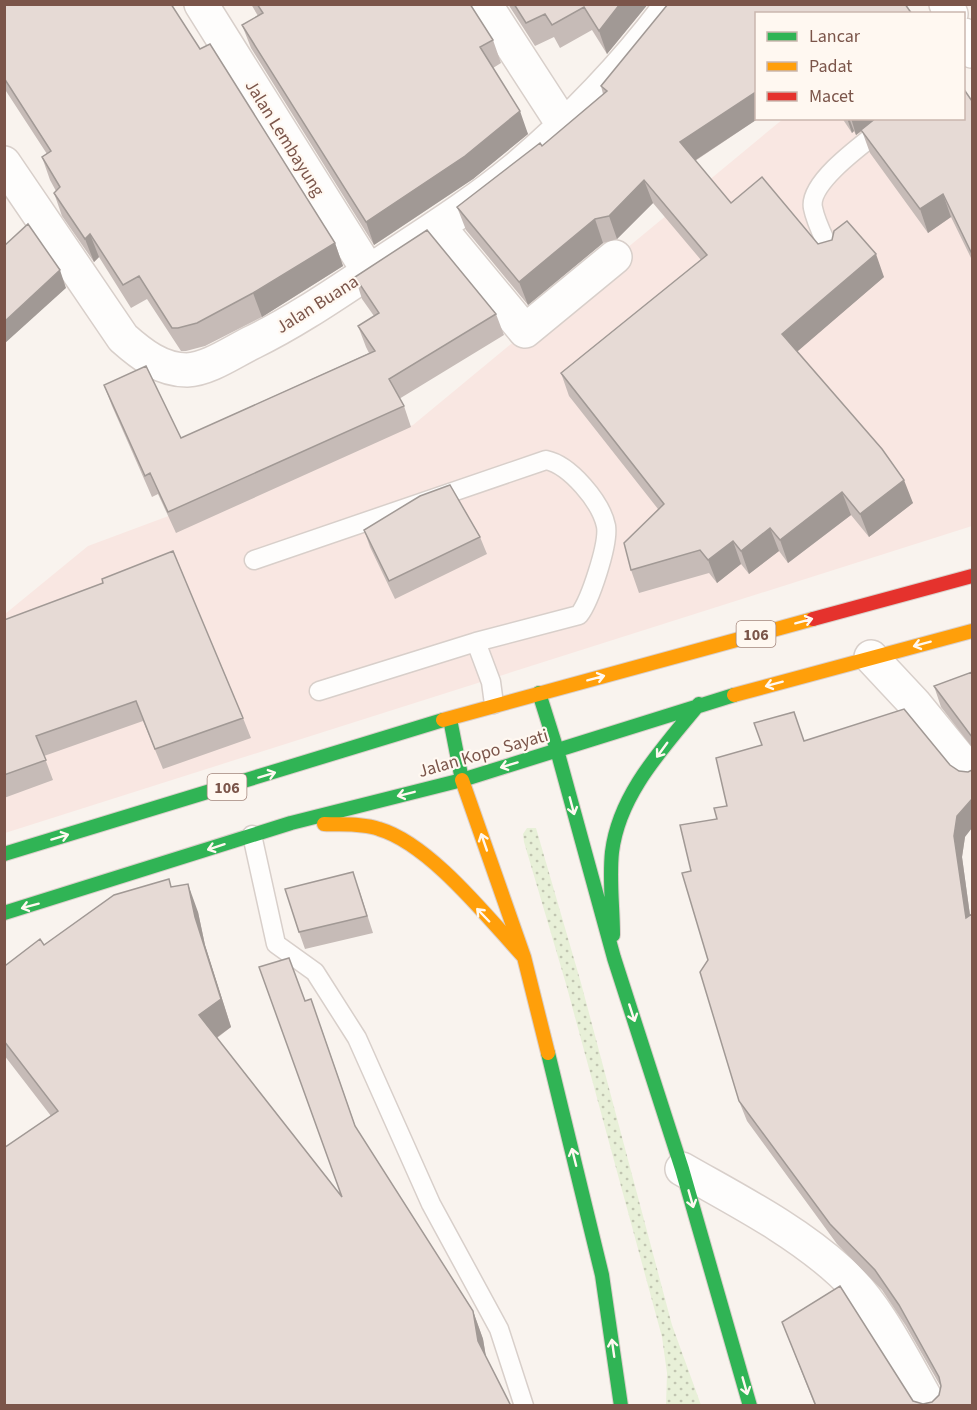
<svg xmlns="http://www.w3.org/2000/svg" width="977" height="1410" font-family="'Source Sans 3',sans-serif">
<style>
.commercial{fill:#f9e7e2}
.grass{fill:url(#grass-dots)}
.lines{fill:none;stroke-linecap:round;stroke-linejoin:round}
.lane-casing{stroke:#d8cfca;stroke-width:21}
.street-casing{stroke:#d8cfca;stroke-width:36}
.fast-casing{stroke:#dacfca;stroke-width:16}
.slow-casing{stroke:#dacfca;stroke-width:16}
.jam-casing{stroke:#dacfca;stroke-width:16}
.lane{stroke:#fefdfc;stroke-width:18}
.street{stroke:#fefdfc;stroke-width:33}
.fast{stroke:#30b455;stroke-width:14}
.slow{stroke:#ff9f0a;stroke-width:14}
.jam{stroke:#e5322d;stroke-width:14}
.wall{fill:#c6bbb7}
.shaded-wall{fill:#a19995}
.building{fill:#e6dad5;stroke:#a19995;stroke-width:1.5}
.oneway{stroke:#fff8f1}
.labels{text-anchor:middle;stroke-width:4.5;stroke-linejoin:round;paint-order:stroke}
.shield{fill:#fff8f1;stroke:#a3867c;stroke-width:1.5}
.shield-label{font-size:16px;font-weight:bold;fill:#7b554a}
.street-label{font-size:18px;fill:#7b554a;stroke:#fff8f1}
</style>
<defs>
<pattern id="grass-dots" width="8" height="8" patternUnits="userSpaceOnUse" patternTransform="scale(1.5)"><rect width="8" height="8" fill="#e8f0d8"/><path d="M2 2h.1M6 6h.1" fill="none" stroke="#c1c5b1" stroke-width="1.8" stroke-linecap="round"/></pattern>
</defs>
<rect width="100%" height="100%" fill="#f9f3ee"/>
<path class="commercial" d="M 972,118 L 972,526 L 5,833 L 5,614 L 88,546 L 413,425 L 783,119 Z"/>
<path class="grass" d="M 527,828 L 536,828 L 581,983 L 672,1325 L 701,1405 L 666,1405 L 667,1373 L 662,1337 L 566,984 L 524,842 L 523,834 Z"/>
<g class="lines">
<defs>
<path id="lane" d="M 832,256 C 826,241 816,224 813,208 C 807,180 876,135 896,118
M 254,560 L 546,460 C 570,465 601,502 606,526 C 609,544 590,601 579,615 L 476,642 L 319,691
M 476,642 L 491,682 L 494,704
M 252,835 L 276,944 L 315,972 L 357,1038 L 431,1204 L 499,1329 L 524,1406"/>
<path id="street" d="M 201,4 L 369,272
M 485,4 L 564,126
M 946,4 L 951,14
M 964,35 L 972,51
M 4,163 L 123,338 C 141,354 161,370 187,370 C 209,369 234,351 253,342 C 300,319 342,289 385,261 C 429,232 475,203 516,169 C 574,120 626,66 672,4
M 438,226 L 525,331 L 615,257
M 871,657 L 914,703 L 972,774
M 682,1169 C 736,1200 794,1229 841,1272 C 878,1305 905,1363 930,1406"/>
<path id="fast" d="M 539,693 L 557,750
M 450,719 L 462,780
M 557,750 L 614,958 L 682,1169 L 750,1406
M 4,854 L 443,720
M 4,913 L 291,823 L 462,780 L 734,695
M 613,935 C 613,908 609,880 612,852 C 619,794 663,748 699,704
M 548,1053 L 602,1275 L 621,1406"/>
<path id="slow" d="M 734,695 L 972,631
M 443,720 L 813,619
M 462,780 L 524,957 L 548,1053
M 324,824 C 342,825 362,823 379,829 C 430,844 488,918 524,957"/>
<path id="jam" d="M 813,619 L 972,576"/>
</defs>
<use href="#lane" class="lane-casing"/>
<use href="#street" class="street-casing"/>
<use href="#fast" class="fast-casing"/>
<use href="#slow" class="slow-casing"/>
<use href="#jam" class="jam-casing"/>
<use href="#lane" class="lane"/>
<use href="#street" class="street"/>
<use href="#fast" class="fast"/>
<use href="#slow" class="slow"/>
<use href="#jam" class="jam"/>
</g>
<path class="wall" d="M 4,4 L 200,49 L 335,243 L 343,266 L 262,317 L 205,346 L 186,351 L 181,351 L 147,299 L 131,308 L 99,257 L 94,262 L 62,216 L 54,193 L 56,191 L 50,180 L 42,157 L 47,154 L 4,88 Z
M 251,4 L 470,4 L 493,40 L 501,63 L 493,68 L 528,134 L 473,179 L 374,245 L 251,48 L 242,25 L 258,16 Z
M 508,4 L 648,4 L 607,54 L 592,30 L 560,48 L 554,37 L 535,46 Z
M 756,14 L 759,118 L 695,161 L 731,203 L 884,277 L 797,351 L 913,503 L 869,537 L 851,515 L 788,563 L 779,551 L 749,574 L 741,564 L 717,583 L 709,573 L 639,593 L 631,570 L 658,509 L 569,396 L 561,373 L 701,260 L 653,203 L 617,239 L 603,243 L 528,305 L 466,230 L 457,207 L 542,146 L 603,94 L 601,86 Z
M 972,101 L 972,260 L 951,217 L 928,233 L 870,153 L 862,131 L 856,135 L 854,131 L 852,133 L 842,118 L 963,118 Z
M 355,277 L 496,314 L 504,335 L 399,399 L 404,406 L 411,427 L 176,533 L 158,494 L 152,497 L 112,406 L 104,385 L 181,438 L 369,353 L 366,347 L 358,326 L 374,316 L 362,299 Z
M 364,530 L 480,537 L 487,554 L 395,599 L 370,547 Z
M 4,620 L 243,718 L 251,738 L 163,769 L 143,721 L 44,756 L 53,780 L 4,798 Z
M 972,672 L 972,747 L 941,707 L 934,686 Z
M 805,741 L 965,837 L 962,857 L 970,915 L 972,1406 L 815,1406 L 782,1322 L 913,1401 L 923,1404 L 932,1402 L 939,1395 L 941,1387 L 906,1326 L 882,1290 L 837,1244 L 747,1121 L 739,1101 L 708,960 L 691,871 L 717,819 L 727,806 L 762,745 Z
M 169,879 L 171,887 L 198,912 L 205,945 L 231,1027 L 217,1038 L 342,1197 L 305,1001 L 321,1027 L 356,1128 L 473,1311 L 483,1339 L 486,1357 L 51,1116 L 4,1055 L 4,963 L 6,965 Z
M 359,889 L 373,933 L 305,949 L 299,932 Z"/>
<path class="shaded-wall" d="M 620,4 L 648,4 L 607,54 L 599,31 Z
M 756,92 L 756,118 L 759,118 L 688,165 L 680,142 Z
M 520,111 L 528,134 L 473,179 L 374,245 L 366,222 Z
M 847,118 L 849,118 L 854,131 L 852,133 Z
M 851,118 L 877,118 L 856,135 Z
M 644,180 L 653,203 L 617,239 L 609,216 Z
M 943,194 L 951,217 L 928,233 L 920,209 Z
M 595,219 L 603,243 L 528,305 L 519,282 Z
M 90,234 L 99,257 L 94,262 L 85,239 Z
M 335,243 L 343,266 L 262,317 L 253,293 Z
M 876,254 L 884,277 L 791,357 L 782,334 Z
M 60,270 L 66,288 L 4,344 L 4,322 Z
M 904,480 L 913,503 L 869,537 L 860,514 Z
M 842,492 L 851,515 L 788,563 L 780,540 Z
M 770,528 L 779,551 L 749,574 L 741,551 Z
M 733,541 L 741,564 L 717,583 L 708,560 Z
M 972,799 L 972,828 L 965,837 L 962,857 L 972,930 L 966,918 L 954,836 L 957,816 Z
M 188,884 L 198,912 L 205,945 L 231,1027 L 209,1043 L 199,1015 L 195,917 Z
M 473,1311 L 483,1339 L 488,1369 L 478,1341 Z"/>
<path class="building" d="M 4,4 L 171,4 L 200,49 L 210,44 L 335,243 L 253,293 L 197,323 L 178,328 L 172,328 L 139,276 L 123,285 L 90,234 L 85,239 L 54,193 L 60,187 L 42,157 L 51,151 L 4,78 Z
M 257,4 L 470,4 L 493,40 L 480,47 L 520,111 L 465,156 L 366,222 L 242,25 L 263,13 Z
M 514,4 L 620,4 L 599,31 L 584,7 L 552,25 L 545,14 L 526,23 Z
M 668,4 L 905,4 L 912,14 L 756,14 L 756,92 L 680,142 L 731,203 L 762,177 L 818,244 L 832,240 L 834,231 L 847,221 L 876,254 L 782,334 L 882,449 L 904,480 L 860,514 L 842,492 L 780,540 L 770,528 L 741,551 L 733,541 L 708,560 L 700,550 L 631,570 L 624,543 L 664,504 L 561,373 L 707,255 L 644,180 L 609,216 L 595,219 L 519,282 L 457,207 L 540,143 L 542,146 L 607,91 L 601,86 Z
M 963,88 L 972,101 L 972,254 L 943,194 L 920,209 L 861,130 L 876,118 L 963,118 Z
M 28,224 L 60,270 L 4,322 L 4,246 Z
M 427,230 L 496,314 L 389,379 L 404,406 L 168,512 L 150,473 L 145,476 L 104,385 L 146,366 L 181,438 L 375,351 L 358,326 L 379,313 L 355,277 Z
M 450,485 L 480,537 L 389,581 L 364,530 L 420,496 Z
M 173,551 L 243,718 L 155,749 L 136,701 L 36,736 L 46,760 L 4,775 L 4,620 L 103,583 L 102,579 Z
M 972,672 L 972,737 L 934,686 Z
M 904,709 L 950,765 L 959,771 L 968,772 L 972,770 L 972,799 L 957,816 L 954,836 L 966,918 L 972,914 L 972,1406 L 816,1406 L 782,1322 L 840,1286 L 913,1401 L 923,1404 L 932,1402 L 939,1395 L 941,1386 L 939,1377 L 899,1305 L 875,1270 L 830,1224 L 739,1101 L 700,972 L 708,960 L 682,873 L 691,871 L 680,825 L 717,819 L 714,808 L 727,806 L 716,758 L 762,745 L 754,723 L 794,712 L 804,741 Z
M 353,872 L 367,916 L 299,932 L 285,889 Z
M 169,879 L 171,887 L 188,884 L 195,917 L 221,999 L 199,1015 L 342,1197 L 259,967 L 289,958 L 305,1001 L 311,999 L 355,1126 L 473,1311 L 478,1341 L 511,1406 L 4,1406 L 4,1148 L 58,1111 L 4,1041 L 4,963 L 6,965 L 40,939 L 44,945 L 114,895 Z"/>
<defs><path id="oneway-shaft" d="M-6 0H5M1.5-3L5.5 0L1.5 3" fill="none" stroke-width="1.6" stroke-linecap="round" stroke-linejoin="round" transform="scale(1.5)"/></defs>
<g class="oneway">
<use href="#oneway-shaft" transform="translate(804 621) rotate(-15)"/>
<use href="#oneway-shaft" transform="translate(922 644) rotate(165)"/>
<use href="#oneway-shaft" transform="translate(596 678) rotate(-15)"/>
<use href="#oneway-shaft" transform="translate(774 684) rotate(165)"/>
<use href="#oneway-shaft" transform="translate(662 750) rotate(126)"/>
<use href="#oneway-shaft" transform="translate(509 765) rotate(163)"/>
<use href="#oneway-shaft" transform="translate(267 775) rotate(-17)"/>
<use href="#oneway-shaft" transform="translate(406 794) rotate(166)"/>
<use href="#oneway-shaft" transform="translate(572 806) rotate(75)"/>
<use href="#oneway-shaft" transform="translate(60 837) rotate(-17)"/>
<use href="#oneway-shaft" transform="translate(484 842) rotate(-109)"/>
<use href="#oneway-shaft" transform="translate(216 847) rotate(162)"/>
<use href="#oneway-shaft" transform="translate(30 906) rotate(165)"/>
<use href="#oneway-shaft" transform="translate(483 915) rotate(-134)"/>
<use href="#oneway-shaft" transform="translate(632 1013) rotate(72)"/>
<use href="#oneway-shaft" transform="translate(574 1157) rotate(-104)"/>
<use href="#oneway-shaft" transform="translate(691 1199) rotate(74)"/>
<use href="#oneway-shaft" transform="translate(613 1348) rotate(-98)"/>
<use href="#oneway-shaft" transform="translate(745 1386) rotate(74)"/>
</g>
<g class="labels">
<g class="shield">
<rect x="736.5" y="621" width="39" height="26" rx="4.5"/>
<rect x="207.5" y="774" width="39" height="26" rx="4.5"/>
</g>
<g class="shield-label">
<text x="756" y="640">106</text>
<text x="227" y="793">106</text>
</g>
<g class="street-label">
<text transform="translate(285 138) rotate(58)" y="6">Jalan Lembayung</text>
<text transform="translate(317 304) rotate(-32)" y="6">Jalan Buana</text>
<text transform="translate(483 753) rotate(-16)" y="6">Jalan Kopo Sayati</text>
</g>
</g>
<rect width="977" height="1410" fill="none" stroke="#7b554a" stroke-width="12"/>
<rect x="755" y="12" width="210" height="108" fill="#fff8f1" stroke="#cab7ae" stroke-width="1.5"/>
<rect x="767" y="32" width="30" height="9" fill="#30b455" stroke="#cab7ae" stroke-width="1.5"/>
<text x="809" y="42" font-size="18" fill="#7b554a">Lancar</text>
<rect x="767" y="62" width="30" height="9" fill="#ff9f0a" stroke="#cab7ae" stroke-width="1.5"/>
<text x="809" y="72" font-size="18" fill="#7b554a">Padat</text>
<rect x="767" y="92" width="30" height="9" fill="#e5322d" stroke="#cab7ae" stroke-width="1.5"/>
<text x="809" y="102" font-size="18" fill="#7b554a">Macet</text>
</svg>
